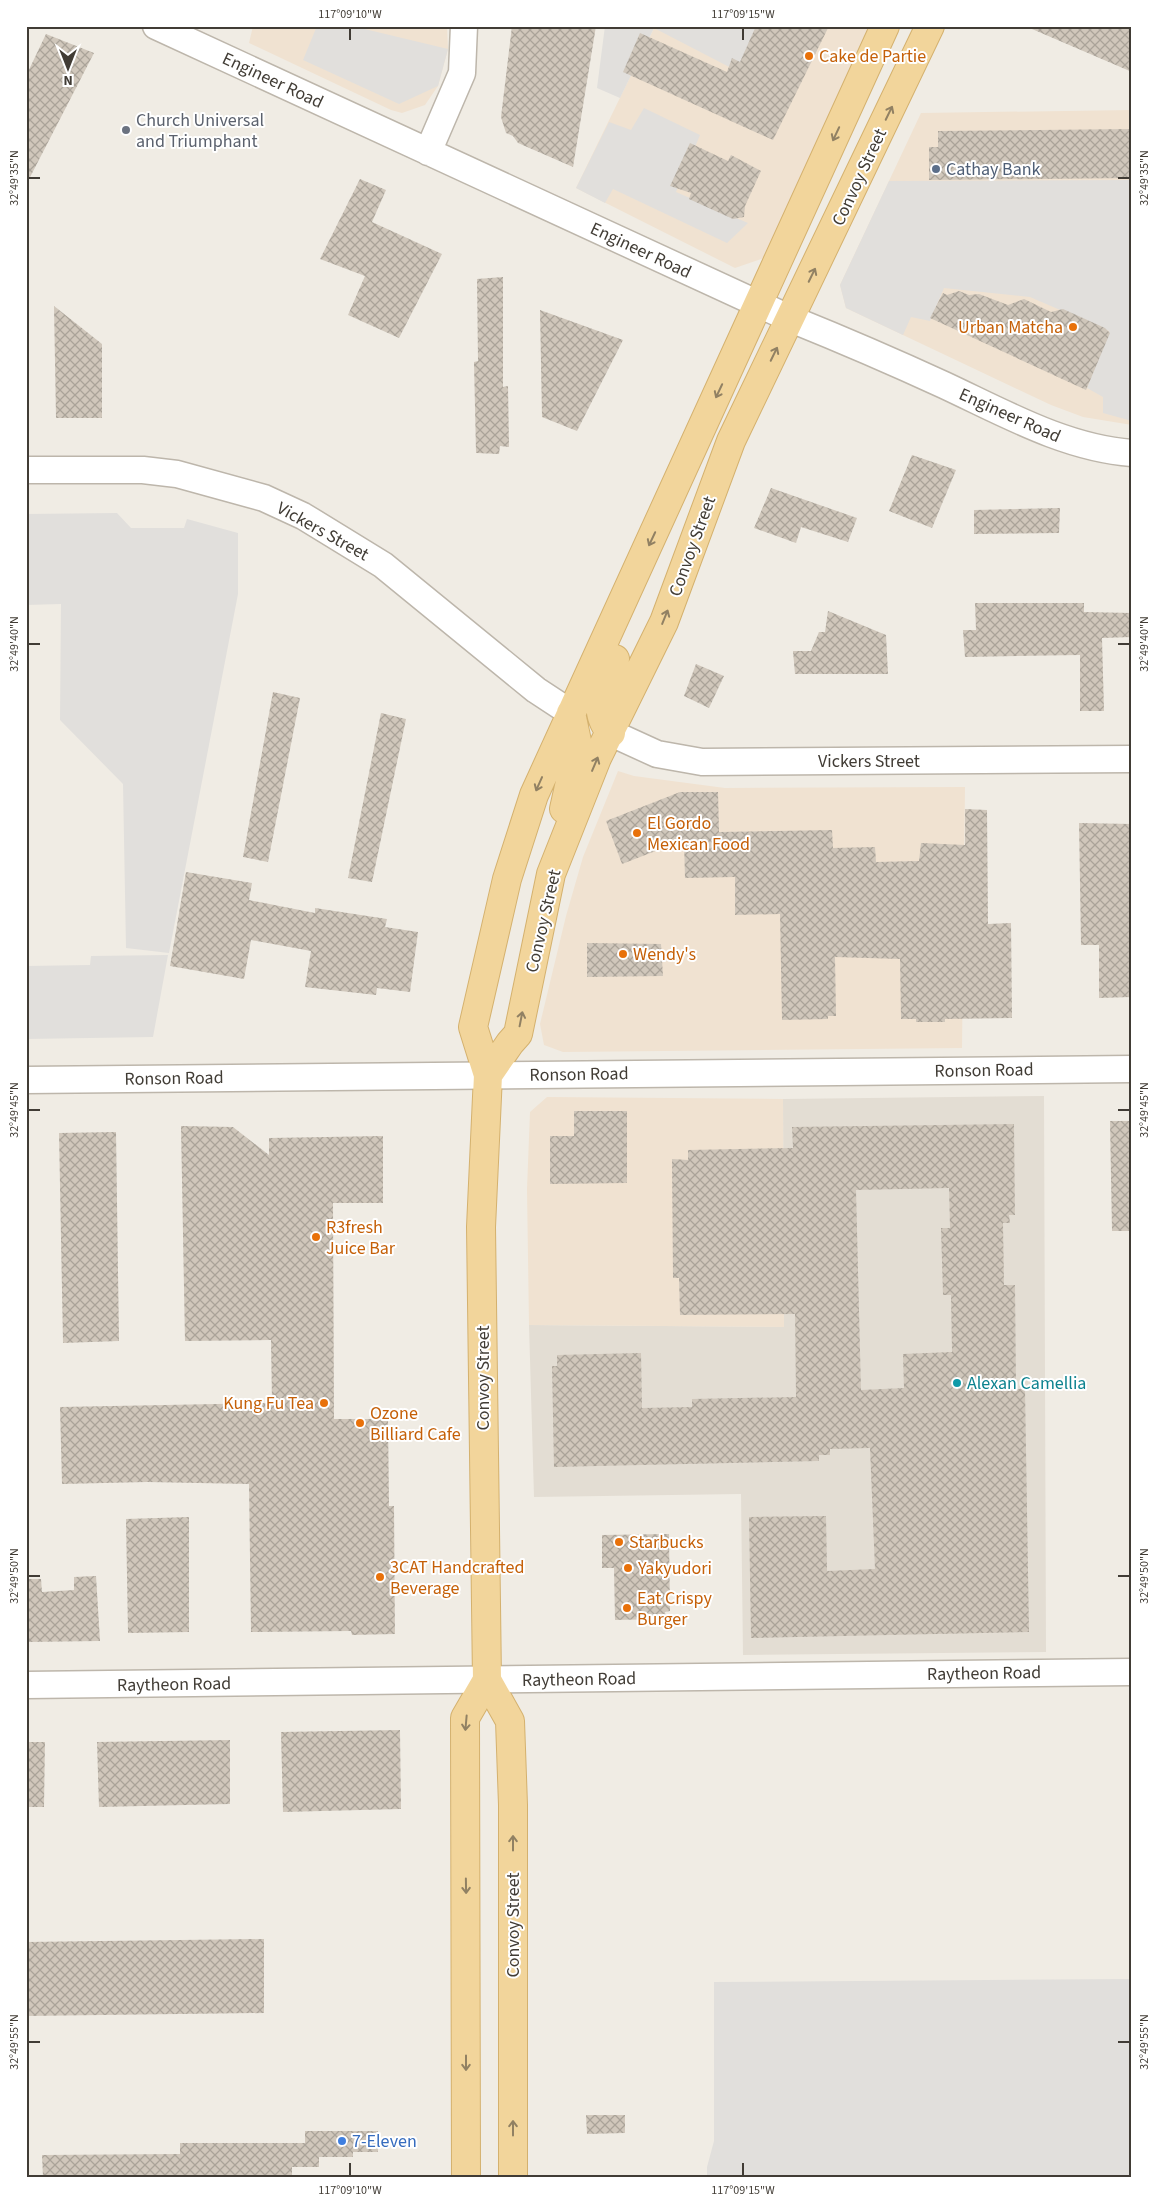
<svg xmlns="http://www.w3.org/2000/svg" width="1158" height="2203" font-family="'Source Sans 3',sans-serif">
<style>
.residential{fill:#e3ddd3}
.commercial{fill:#f0e2d1}
.parking{fill:#e1dfdc}
.building{fill:url(#building-cross-hatch);fill-rule:evenodd}
.lines{fill:none;stroke-linecap:round;stroke-linejoin:round}
.minor-casing{stroke:#bdb6ab;stroke-width:29}
.major-casing{stroke:#d4b16e;stroke-width:30}
.minor{stroke:#fff;stroke-width:26}
.major{stroke:#f2d59b;stroke-width:28}
.oneway{stroke:#918163}
.ticks{fill:none;stroke:#413c35;stroke-width:2}
.food-dot{fill:#e8710a;stroke:#fff;stroke-width:2}
.worship-dot{fill:#6b7280;stroke:#fff;stroke-width:2}
.service-dot{fill:#5c6f8a;stroke:#fff;stroke-width:2}
.culture-dot{fill:#0f9aa8;stroke:#fff;stroke-width:2}
.shop-dot{fill:#3f7fe0;stroke:#fff;stroke-width:2}
.labels{text-anchor:middle;stroke-width:4;stroke-linejoin:round;paint-order:stroke}
.food-label{font-size:18px;fill:#c56008;stroke:#fff;text-anchor:start}
.street-label{font-size:18px;fill:#413c35;stroke:#fff}
.worship-label{font-size:18px;fill:#5b616d;stroke:#fff;text-anchor:start}
.service-label{font-size:18px;fill:#4e5e75;stroke:#fff;text-anchor:start}
.culture-label{font-size:18px;fill:#0d838f;stroke:#fff;text-anchor:start}
.shop-label{font-size:18px;fill:#366cbe;stroke:#fff;text-anchor:start}
.neatline{fill:none;stroke:#413c35;stroke-width:2}
.ticks-label{font-size:12px;text-anchor:middle;fill:#413c35}
</style>
<defs>
<pattern id="building-cross-hatch" width="8" height="8" patternUnits="userSpaceOnUse" patternTransform="scale(1.25)"><rect width="8" height="8" fill="#d0c7bb"/><path d="M0 0l8 8M0 8l8-8" fill="none" stroke="#aaa399"/></pattern>
</defs>
<rect width="100%" height="100%" fill="#f0ece4"/>
<path class="residential" d="M 1044,1096 L 1046,1652 L 743,1655 L 741,1494 L 534,1497 L 529,1325 L 784,1327 L 783,1099 Z"/>
<path class="commercial" d="M 253,26 L 447,26 L 448,49 L 438,86 L 425,105 L 402,113 L 391,110 L 249,43 Z
M 655,26 L 872,26 L 767,257 L 735,268 L 576,188 Z
M 1132,110 L 1132,425 L 1083,417 L 1051,405 L 846,308 L 840,285 L 921,113 Z
M 618,771 L 634,776 L 725,788 L 965,787 L 962,1048 L 563,1052 L 544,1045 L 540,1024 L 566,916 L 583,857 Z
M 547,1097 L 783,1099 L 784,1327 L 529,1325 L 527,1189 L 530,1112 Z"/>
<path class="parking" d="M 317,26 L 352,26 L 448,49 L 438,86 L 399,104 L 303,60 Z
M 605,26 L 766,26 L 737,71 L 654,28 L 620,98 L 597,88 Z
M 644,108 L 700,135 L 676,192 L 748,223 L 727,243 L 613,189 L 605,203 L 576,188 L 609,122 L 631,130 Z
M 1132,180 L 1132,421 L 1103,413 L 1103,397 L 1087,388 L 1109,331 L 1030,297 L 944,288 L 930,321 L 911,317 L 903,335 L 846,308 L 840,285 L 889,181 Z
M 117,513 L 131,528 L 184,528 L 187,519 L 238,533 L 238,594 L 169,953 L 126,948 L 123,784 L 60,720 L 61,604 L 26,605 L 26,514 Z
M 168,955 L 153,1037 L 26,1039 L 26,966 L 90,965 L 91,956 Z
M 1132,1979 L 1132,2177 L 707,2177 L 707,2167 L 714,2141 L 714,1982 Z"/>
<path class="building" d="M 512,26 L 596,26 L 573,167 L 518,143 L 513,136 L 506,133 L 501,117 Z
M 756,26 L 829,26 L 773,140 L 623,72 L 640,33 L 727,72 L 732,58 L 740,62 Z
M 1025,26 L 1132,26 L 1132,72 Z
M 46,34 L 94,53 L 26,185 L 26,76 Z
M 1132,129 L 1132,178 L 929,180 L 929,147 L 938,147 L 938,131 Z
M 690,143 L 728,161 L 731,155 L 761,171 L 745,206 L 744,217 L 733,219 L 689,199 L 691,193 L 670,186 Z
M 360,179 L 386,190 L 372,222 L 442,254 L 399,338 L 348,315 L 365,276 L 320,259 Z
M 503,277 L 503,387 L 508,386 L 509,447 L 500,446 L 499,454 L 476,453 L 474,362 L 478,361 L 477,279 Z
M 959,291 L 969,295 L 979,294 L 1008,305 L 1024,299 L 1051,312 L 1063,309 L 1105,328 L 1110,333 L 1086,390 L 930,318 L 943,293 L 947,295 Z
M 54,306 L 102,344 L 102,418 L 56,418 Z
M 540,310 L 623,340 L 577,431 L 542,417 Z
M 912,455 L 956,470 L 932,528 L 889,511 Z
M 771,488 L 857,518 L 848,542 L 801,527 L 796,543 L 754,528 Z
M 1060,508 L 1059,533 L 974,534 L 974,510 Z
M 975,603 L 1084,603 L 1084,612 L 1132,613 L 1132,637 L 1102,638 L 1104,711 L 1080,711 L 1080,655 L 965,657 L 963,630 L 976,630 Z
M 828,611 L 886,635 L 888,674 L 795,674 L 793,651 L 811,651 L 819,632 L 825,632 Z
M 696,664 L 724,676 L 709,708 L 684,696 Z
M 273,692 L 300,698 L 268,862 L 243,857 Z
M 381,713 L 406,719 L 372,882 L 348,878 Z
M 680,792 L 718,792 L 719,832 L 832,830 L 833,848 L 875,847 L 876,862 L 919,861 L 921,843 L 965,845 L 965,809 L 987,810 L 988,924 L 1011,923 L 1012,1018 L 945,1019 L 945,1022 L 916,1022 L 916,1019 L 901,1019 L 900,959 L 835,957 L 836,1016 L 828,1016 L 828,1019 L 782,1020 L 780,914 L 735,915 L 735,877 L 685,878 L 684,840 L 622,864 L 606,821 Z
M 1079,823 L 1132,824 L 1132,997 L 1099,998 L 1099,945 L 1081,945 Z
M 186,872 L 252,883 L 249,900 L 315,913 L 315,908 L 387,919 L 385,927 L 418,932 L 410,992 L 377,988 L 376,995 L 305,987 L 311,951 L 251,940 L 244,979 L 170,966 Z
M 587,943 L 661,944 L 663,976 L 587,977 Z
M 574,1111 L 627,1111 L 627,1183 L 550,1184 L 550,1136 L 574,1136 Z
M 1110,1121 L 1132,1121 L 1132,1231 L 1112,1231 Z
M 1014,1124 L 1015,1215 L 1009,1215 L 1010,1223 L 1003,1223 L 1004,1285 L 1015,1285 L 1016,1389 L 1025,1389 L 1029,1632 L 751,1638 L 749,1517 L 826,1516 L 827,1571 L 875,1569 L 870,1448 L 830,1449 L 830,1455 L 819,1455 L 819,1461 L 554,1467 L 552,1366 L 557,1366 L 557,1355 L 641,1353 L 642,1408 L 692,1407 L 692,1399 L 796,1397 L 795,1314 L 680,1315 L 679,1278 L 673,1278 L 672,1159 L 688,1160 L 688,1150 L 793,1148 L 792,1127 ZM 949,1188 L 950,1228 L 941,1228 L 943,1295 L 951,1295 L 952,1352 L 903,1354 L 904,1388 L 861,1390 L 856,1190 Z
M 181,1126 L 233,1127 L 269,1155 L 269,1138 L 383,1136 L 383,1203 L 333,1203 L 334,1419 L 388,1419 L 389,1506 L 394,1506 L 395,1634 L 352,1635 L 351,1631 L 251,1632 L 249,1484 L 147,1482 L 62,1484 L 60,1407 L 272,1403 L 271,1340 L 185,1341 Z
M 116,1132 L 119,1341 L 63,1343 L 59,1133 Z
M 189,1517 L 189,1632 L 128,1633 L 126,1519 Z
M 669,1534 L 670,1611 L 665,1612 L 666,1619 L 615,1620 L 614,1568 L 602,1568 L 602,1535 Z
M 96,1576 L 100,1641 L 26,1642 L 26,1579 L 41,1579 L 42,1592 L 74,1590 L 74,1577 Z
M 400,1730 L 401,1809 L 283,1812 L 281,1732 Z
M 230,1740 L 230,1804 L 99,1807 L 97,1742 Z
M 26,1742 L 45,1742 L 44,1807 L 26,1807 Z
M 264,1939 L 264,2013 L 26,2016 L 26,1942 Z
M 586,2115 L 625,2115 L 625,2133 L 587,2134 Z
M 305,2131 L 378,2131 L 378,2152 L 353,2152 L 353,2157 L 319,2157 L 319,2167 L 292,2167 L 292,2177 L 43,2177 L 42,2155 L 180,2154 L 180,2143 L 305,2143 Z"/>
<g class="lines">
<defs>
<path id="minor" d="M 156,26 L 791,319 C 843,340 894,362 944,385 C 1004,413 1065,448 1132,453
M 428,152 L 462,73 L 464,26
M 26,470 L 143,470 L 177,474 L 264,498 L 303,516 L 383,565 L 536,690 L 571,713
M 611,733 L 657,754 L 702,762 L 1132,759
M 26,1080 L 1132,1069
M 26,1685 L 1132,1672"/>
<path id="major" d="M 611,733 C 591,709 603,684 615,659
M 564,809 L 578,746 L 571,713
M 488,1075 L 510,1043 L 518,1034 L 551,874 L 597,758 L 664,622 L 731,441 L 930,26
M 466,2177 L 465,1718 L 487,1680
M 513,2177 L 513,1805 L 510,1721 L 487,1680 L 481,1227 L 488,1075 L 473,1027 L 507,879 L 534,795 L 885,26"/>
</defs>
<use href="#minor" class="minor-casing"/>
<use href="#major" class="major-casing"/>
<use href="#minor" class="minor"/>
<use href="#major" class="major"/>
</g>
<defs><path id="oneway-shaft" d="M-6 0H5M1.5-3L5.5 0L1.5 3" fill="none" stroke-width="1.6" stroke-linecap="round" stroke-linejoin="round" transform="scale(1.25)"/></defs>
<g class="oneway">
<use href="#oneway-shaft" transform="translate(889 113) rotate(-64)"/>
<use href="#oneway-shaft" transform="translate(836 134) rotate(115)"/>
<use href="#oneway-shaft" transform="translate(812 275) rotate(-64)"/>
<use href="#oneway-shaft" transform="translate(774 354) rotate(-64)"/>
<use href="#oneway-shaft" transform="translate(719 391) rotate(115)"/>
<use href="#oneway-shaft" transform="translate(652 539) rotate(115)"/>
<use href="#oneway-shaft" transform="translate(665 617) rotate(-68)"/>
<use href="#oneway-shaft" transform="translate(595 764) rotate(-67)"/>
<use href="#oneway-shaft" transform="translate(539 784) rotate(114)"/>
<use href="#oneway-shaft" transform="translate(521 1019) rotate(-79)"/>
<use href="#oneway-shaft" transform="translate(466 1723) rotate(95)"/>
<use href="#oneway-shaft" transform="translate(513 1843) rotate(-90)"/>
<use href="#oneway-shaft" transform="translate(466 1886) rotate(89)"/>
<use href="#oneway-shaft" transform="translate(466 2063) rotate(90)"/>
<use href="#oneway-shaft" transform="translate(513 2128) rotate(-90)"/>
</g>
<path class="ticks" d="M 350,28 L 350,40M 743,28 L 743,40M 28,178 L 40,178M 1118,178 L 1130,178M 28,644 L 40,644M 1118,644 L 1130,644M 28,1110 L 40,1110M 1118,1110 L 1130,1110M 28,1576 L 40,1576M 1118,1576 L 1130,1576M 28,2042 L 40,2042M 1118,2042 L 1130,2042M 350,2163 L 350,2176M 743,2163 L 743,2176"/>
<g class="food-dot">
<circle cx="809" cy="56" r="5"/>
<circle cx="1073" cy="327" r="5"/>
<circle cx="637" cy="833" r="5"/>
<circle cx="623" cy="954" r="5"/>
<circle cx="316" cy="1237" r="5"/>
<circle cx="324" cy="1403" r="5"/>
<circle cx="360" cy="1423" r="5"/>
<circle cx="619" cy="1542" r="5"/>
<circle cx="628" cy="1568" r="5"/>
<circle cx="380" cy="1577" r="5"/>
<circle cx="627" cy="1608" r="5"/>
</g>
<circle class="worship-dot" cx="126" cy="130" r="5"/>
<circle class="service-dot" cx="936" cy="169" r="5"/>
<circle class="culture-dot" cx="957" cy="1383" r="5"/>
<circle class="shop-dot" cx="342" cy="2141" r="5"/>
<g class="labels">
<g class="food-label">
<text x="819" y="62">Cake de Partie</text>
<text x="1063" y="333" text-anchor="end">Urban Matcha</text>
<text x="647" y="829">El Gordo<tspan x="647" dy="21">Mexican Food</tspan></text>
<text x="633" y="960">Wendy's</text>
<text x="326" y="1233">R3fresh<tspan x="326" dy="21">Juice Bar</tspan></text>
<text x="314" y="1409" text-anchor="end">Kung Fu Tea</text>
<text x="370" y="1419">Ozone<tspan x="370" dy="21">Billiard Cafe</tspan></text>
<text x="629" y="1548">Starbucks</text>
<text x="390" y="1573">3CAT Handcrafted<tspan x="390" dy="21">Beverage</tspan></text>
<text x="638" y="1574">Yakyudori</text>
<text x="637" y="1604">Eat Crispy<tspan x="637" dy="21">Burger</tspan></text>
</g>
<g class="street-label">
<text transform="translate(273 80) rotate(25)" y="6">Engineer Road</text>
<text transform="translate(859 177) rotate(-65)" y="6">Convoy Street</text>
<text transform="translate(641 250) rotate(25)" y="6">Engineer Road</text>
<text transform="translate(1010 415) rotate(24)" y="6">Engineer Road</text>
<text transform="translate(323 531) rotate(29)" y="6">Vickers Street</text>
<text transform="translate(692 546) rotate(-70)" y="6">Convoy Street</text>
<text x="869" y="767">Vickers Street</text>
<text transform="translate(543 921) rotate(-77)" y="6">Convoy Street</text>
<text transform="translate(984 1070) rotate(-1)" y="6">Ronson Road</text>
<text transform="translate(579 1074) rotate(-1)" y="6">Ronson Road</text>
<text transform="translate(174 1078) rotate(-1)" y="6">Ronson Road</text>
<text transform="translate(483 1378) rotate(-90)" y="6">Convoy Street</text>
<text transform="translate(984 1673) rotate(-1)" y="6">Raytheon Road</text>
<text transform="translate(579 1679) rotate(-1)" y="6">Raytheon Road</text>
<text transform="translate(174 1684) rotate(-1)" y="6">Raytheon Road</text>
<text transform="translate(513 1925) rotate(-90)" y="6">Convoy Street</text>
</g>
<g class="worship-label">
<text x="136" y="126">Church Universal<tspan x="136" dy="21">and Triumphant</tspan></text>
</g>
<g class="service-label">
<text x="946" y="175">Cathay Bank</text>
</g>
<g class="culture-label">
<text x="967" y="1389">Alexan Camellia</text>
</g>
<g class="shop-label">
<text x="352" y="2147">7-Eleven</text>
</g>
</g>
<rect width="1158" height="2203" fill="none" stroke="#ffffff" stroke-width="55"/>
<g transform="translate(68 68) rotate(180)" stroke="#ffffff" stroke-width="4" paint-order="stroke">
<path d="M0-4L9 19L0 12L-9 19Z" fill="#413c35"/>
<text y="-8" font-size="14" font-weight="bold" text-anchor="middle" fill="#413c35">N</text>
</g>
<rect x="28" y="28" width="1102" height="2148" class="neatline"/>
<g class="ticks-label">
<text x="350" y="18">117°09'10"W</text>
<text x="743" y="18">117°09'15"W</text>
<text transform="translate(1144 178) rotate(-90)" y="4">32°49'35"N</text>
<text transform="translate(14 178) rotate(-90)" y="4">32°49'35"N</text>
<text transform="translate(14 644) rotate(-90)" y="4">32°49'40"N</text>
<text transform="translate(1144 644) rotate(-90)" y="4">32°49'40"N</text>
<text transform="translate(1144 1110) rotate(-90)" y="4">32°49'45"N</text>
<text transform="translate(14 1110) rotate(-90)" y="4">32°49'45"N</text>
<text transform="translate(1144 1576) rotate(-90)" y="4">32°49'50"N</text>
<text transform="translate(14 1576) rotate(-90)" y="4">32°49'50"N</text>
<text transform="translate(14 2042) rotate(-90)" y="4">32°49'55"N</text>
<text transform="translate(1144 2042) rotate(-90)" y="4">32°49'55"N</text>
<text x="350" y="2194">117°09'10"W</text>
<text x="743" y="2194">117°09'15"W</text>
</g>
</svg>
